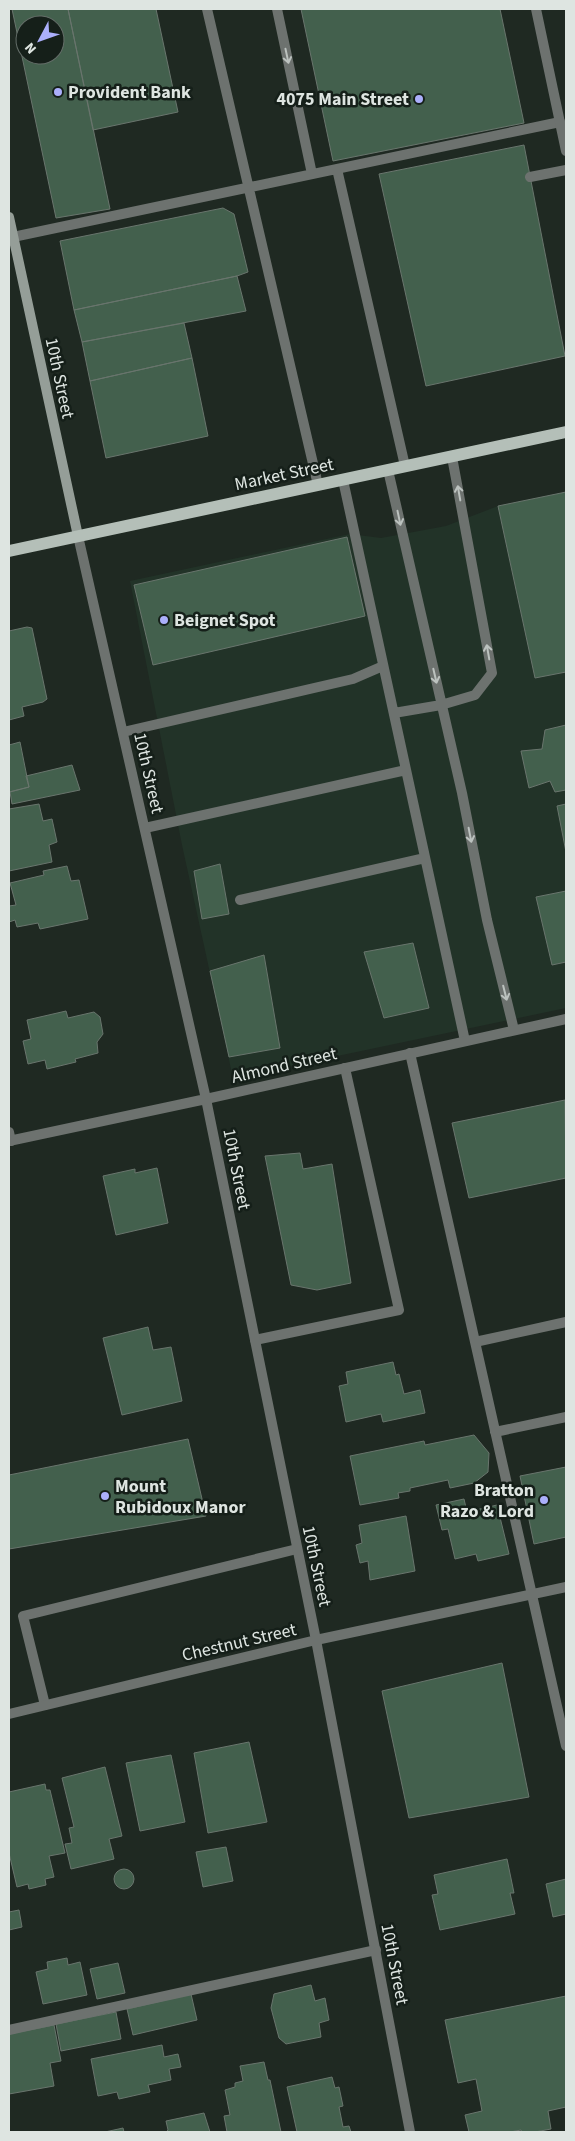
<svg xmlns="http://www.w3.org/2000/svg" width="575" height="2141" font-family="'Source Sans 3',sans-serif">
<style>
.built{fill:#223328}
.building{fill:#43604d;stroke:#69756d;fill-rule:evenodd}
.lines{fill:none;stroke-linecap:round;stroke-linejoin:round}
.lane{stroke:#6d726f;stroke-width:10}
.street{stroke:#6d726f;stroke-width:10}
.secondary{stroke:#959e98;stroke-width:10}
.primary{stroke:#b4bfb8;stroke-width:12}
.oneway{stroke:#bcc2bf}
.poi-dot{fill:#abaffb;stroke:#151f19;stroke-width:2}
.labels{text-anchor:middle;stroke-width:5;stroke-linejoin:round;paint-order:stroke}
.poi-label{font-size:18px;font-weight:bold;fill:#dee5e1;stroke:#151f19;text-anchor:start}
.street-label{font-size:18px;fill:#dee5e1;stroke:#151f19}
</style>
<rect width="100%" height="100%" fill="#1f2922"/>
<path class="built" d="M 566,492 L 566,1008 L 233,1078 L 182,845 L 130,581 L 350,534 L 381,538 L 446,526 L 498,506 Z"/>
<path class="building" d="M 12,9 L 68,9 L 110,209 L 56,218 ZM 25,25 L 55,25 L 55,55 L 25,55 Z
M 68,9 L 156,9 L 178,112 L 93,130 Z
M 301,9 L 500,9 L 524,123 L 333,161 Z
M 524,145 L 565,356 L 426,386 L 379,174 Z
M 223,208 L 234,214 L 248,272 L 237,276 L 74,310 L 60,241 Z
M 237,276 L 246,311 L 82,342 L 74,310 Z
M 184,323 L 192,358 L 90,381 L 82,342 Z
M 192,358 L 208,436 L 106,458 L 90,381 Z
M 566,492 L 566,672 L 535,678 L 498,506 Z
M 347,537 L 365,616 L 153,665 L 134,585 Z
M 27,627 L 32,628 L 47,699 L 43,702 L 22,707 L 24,716 L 9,720 L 9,631 Z
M 566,725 L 566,790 L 555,792 L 550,781 L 529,788 L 521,751 L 542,749 L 545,730 Z
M 20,742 L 29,787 L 9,792 L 9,745 Z
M 72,765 L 80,790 L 12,804 L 10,792 L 29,787 L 26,776 Z
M 39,804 L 43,821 L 52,819 L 57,842 L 49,845 L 52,862 L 9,871 L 9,809 Z
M 566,804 L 566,852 L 557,806 Z
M 220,864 L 229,914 L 202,919 L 194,871 Z
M 67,866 L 71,881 L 79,880 L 88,919 L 40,929 L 38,923 L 17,927 L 15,920 L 9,922 L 9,906 L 16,905 L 10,883 L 44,875 L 43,871 Z
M 566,891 L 566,962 L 552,965 L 536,897 Z
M 413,943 L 429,1008 L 384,1018 L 364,952 Z
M 264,955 L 280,1048 L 229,1057 L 210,971 Z
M 66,1011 L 68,1018 L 94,1012 L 100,1017 L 103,1034 L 97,1042 L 98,1053 L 75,1059 L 76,1062 L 47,1069 L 45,1060 L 28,1064 L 23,1041 L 31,1039 L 27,1020 Z
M 565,1100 L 566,1178 L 469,1198 L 452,1123 Z
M 300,1153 L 303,1169 L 332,1164 L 351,1283 L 317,1290 L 291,1285 L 265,1156 Z
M 157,1168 L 168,1223 L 116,1235 L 103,1176 L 135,1169 L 135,1173 Z
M 148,1327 L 153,1350 L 171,1347 L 182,1401 L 122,1415 L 103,1338 Z
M 393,1362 L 396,1375 L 399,1374 L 404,1394 L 420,1390 L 425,1413 L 383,1422 L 381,1414 L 346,1422 L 339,1386 L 348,1384 L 346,1372 Z
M 474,1435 L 489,1453 L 488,1472 L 474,1483 L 450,1488 L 448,1480 L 410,1488 L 410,1491 L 398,1493 L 399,1498 L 360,1505 L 350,1456 L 424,1441 L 425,1445 Z
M 188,1439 L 206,1516 L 9,1549 L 9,1475 Z
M 566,1467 L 566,1537 L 534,1544 L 520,1476 Z
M 464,1499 L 467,1512 L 497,1505 L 509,1554 L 478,1561 L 476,1554 L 455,1559 L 448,1529 L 442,1530 L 436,1505 Z
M 406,1516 L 415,1571 L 370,1580 L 368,1561 L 360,1563 L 356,1545 L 362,1543 L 359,1525 Z
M 502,1663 L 529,1797 L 409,1818 L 382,1691 Z
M 249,1742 L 267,1822 L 208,1833 L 194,1753 Z
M 171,1755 L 185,1822 L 140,1831 L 126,1763 Z
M 105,1767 L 122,1836 L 109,1839 L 114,1859 L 71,1869 L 65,1844 L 72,1843 L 69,1828 L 74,1827 L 62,1778 Z
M 45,1784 L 46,1790 L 50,1790 L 65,1853 L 49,1856 L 54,1877 L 45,1879 L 46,1885 L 29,1889 L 28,1884 L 17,1887 L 9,1853 L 9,1792 Z
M 226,1847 L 233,1881 L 203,1887 L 196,1852 Z
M 507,1859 L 514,1893 L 510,1893 L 515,1914 L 440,1930 L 432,1895 L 438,1894 L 434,1875 Z
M114 1879a10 10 0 1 1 20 0a10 10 0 1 1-20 0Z
M 566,1879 L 566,1914 L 553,1917 L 546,1884 Z
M 19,1910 L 22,1927 L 9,1930 L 9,1912 Z
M 67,1958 L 68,1965 L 80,1962 L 87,1995 L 43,2004 L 36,1972 L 48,1969 L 47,1962 Z
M 118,1963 L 125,1993 L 97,1999 L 90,1969 Z
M 311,1985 L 315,2001 L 325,1998 L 329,2020 L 319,2023 L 321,2037 L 286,2044 L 279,2038 L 271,2008 L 274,1994 Z
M 191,1994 L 197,2020 L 133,2035 L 127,2009 Z
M 566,1996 L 566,2107 L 548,2111 L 551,2129 L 535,2132 L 522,2132 L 521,2130 L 510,2132 L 469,2132 L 465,2115 L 482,2111 L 476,2079 L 458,2083 L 445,2020 Z
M 116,2012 L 121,2039 L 61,2051 L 56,2024 Z
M 54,2025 L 61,2061 L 50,2063 L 54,2086 L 9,2094 L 9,2034 Z
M 162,2045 L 164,2057 L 178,2054 L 181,2067 L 169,2069 L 171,2080 L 148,2085 L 150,2092 L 119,2099 L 117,2092 L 98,2096 L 91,2059 Z
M 264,2062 L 268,2080 L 270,2080 L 281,2132 L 227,2132 L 224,2116 L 230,2115 L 225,2090 L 235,2087 L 235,2083 L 243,2081 L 240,2066 Z
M 332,2077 L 335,2088 L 339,2087 L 343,2106 L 339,2107 L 343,2127 L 349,2126 L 351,2132 L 297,2132 L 287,2087 Z
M 204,2113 L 210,2132 L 166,2132 L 168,2130 L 166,2121 Z
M 123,2128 L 124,2132 L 105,2132 Z"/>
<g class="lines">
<path class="lane" d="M 207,9 L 318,485
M 277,9 L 312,174
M 337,169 L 405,466
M 530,177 L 566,170
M 13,237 L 560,122
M 388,470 L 462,793 L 487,920 L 514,1030
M 343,480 L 465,1041
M 394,713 L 441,705 L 475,695 L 492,673 L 452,457
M 123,732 L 353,679 L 383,666
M 145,828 L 406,770
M 240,900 L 425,858
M 410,1053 L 566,1746
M 9,1132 L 11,1141
M 255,1340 L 399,1310 L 345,1068
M 475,1342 L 566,1322
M 495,1432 L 566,1417
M 45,1705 L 23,1616 L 297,1549
M 9,2030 L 376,1950"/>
<path class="street" d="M 536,9 L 566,151
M 78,536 L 206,1099 L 316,1640 L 410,2132
M 9,1141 L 206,1099 L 566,1019
M 9,1714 L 316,1640 L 566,1587"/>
<path class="secondary" d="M 9,217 L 78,536"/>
<path class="primary" d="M 9,551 L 566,432"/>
</g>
<defs><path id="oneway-shaft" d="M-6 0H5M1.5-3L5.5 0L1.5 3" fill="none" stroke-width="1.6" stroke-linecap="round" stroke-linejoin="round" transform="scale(1.25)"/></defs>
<g class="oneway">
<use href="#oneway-shaft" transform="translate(287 56) rotate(78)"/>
<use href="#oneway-shaft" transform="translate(459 493) rotate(-100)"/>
<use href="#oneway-shaft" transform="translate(399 518) rotate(78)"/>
<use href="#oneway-shaft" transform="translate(488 652) rotate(-100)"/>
<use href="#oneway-shaft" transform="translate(435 676) rotate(77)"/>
<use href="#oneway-shaft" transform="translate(470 835) rotate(79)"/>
<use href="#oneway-shaft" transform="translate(505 993) rotate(76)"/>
</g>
<g class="poi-dot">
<circle cx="58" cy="92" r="5"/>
<circle cx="419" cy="99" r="5"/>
<circle cx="164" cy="620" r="5"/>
<circle cx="105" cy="1496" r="5"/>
<circle cx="544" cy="1500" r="5"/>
</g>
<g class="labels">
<g class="poi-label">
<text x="68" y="98">Provident Bank</text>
<text x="409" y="105" text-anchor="end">4075 Main Street</text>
<text x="174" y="626">Beignet Spot</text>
<text x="115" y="1492">Mount<tspan x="115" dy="21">Rubidoux Manor</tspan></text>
<text x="534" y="1496" text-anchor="end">Bratton<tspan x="534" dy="21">Razo &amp; Lord</tspan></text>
</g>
<g class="street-label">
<text transform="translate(60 378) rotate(78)" y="6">10th Street</text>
<text transform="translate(284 474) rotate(-12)" y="6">Market Street</text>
<text transform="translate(149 773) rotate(77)" y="6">10th Street</text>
<text transform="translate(284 1065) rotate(-13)" y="6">Almond Street</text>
<text transform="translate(237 1169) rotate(79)" y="6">10th Street</text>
<text transform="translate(317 1566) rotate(78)" y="6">10th Street</text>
<text transform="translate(239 1642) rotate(-13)" y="6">Chestnut Street</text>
<text transform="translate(395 1964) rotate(79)" y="6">10th Street</text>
</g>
</g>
<rect width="575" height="2141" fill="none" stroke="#dee5e1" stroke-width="20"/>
<g transform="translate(40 40) rotate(229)"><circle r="24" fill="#151f19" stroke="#656e69"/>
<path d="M0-4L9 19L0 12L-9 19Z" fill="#abaffb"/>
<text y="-8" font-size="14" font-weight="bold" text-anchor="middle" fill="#dee5e1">N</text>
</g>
</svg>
